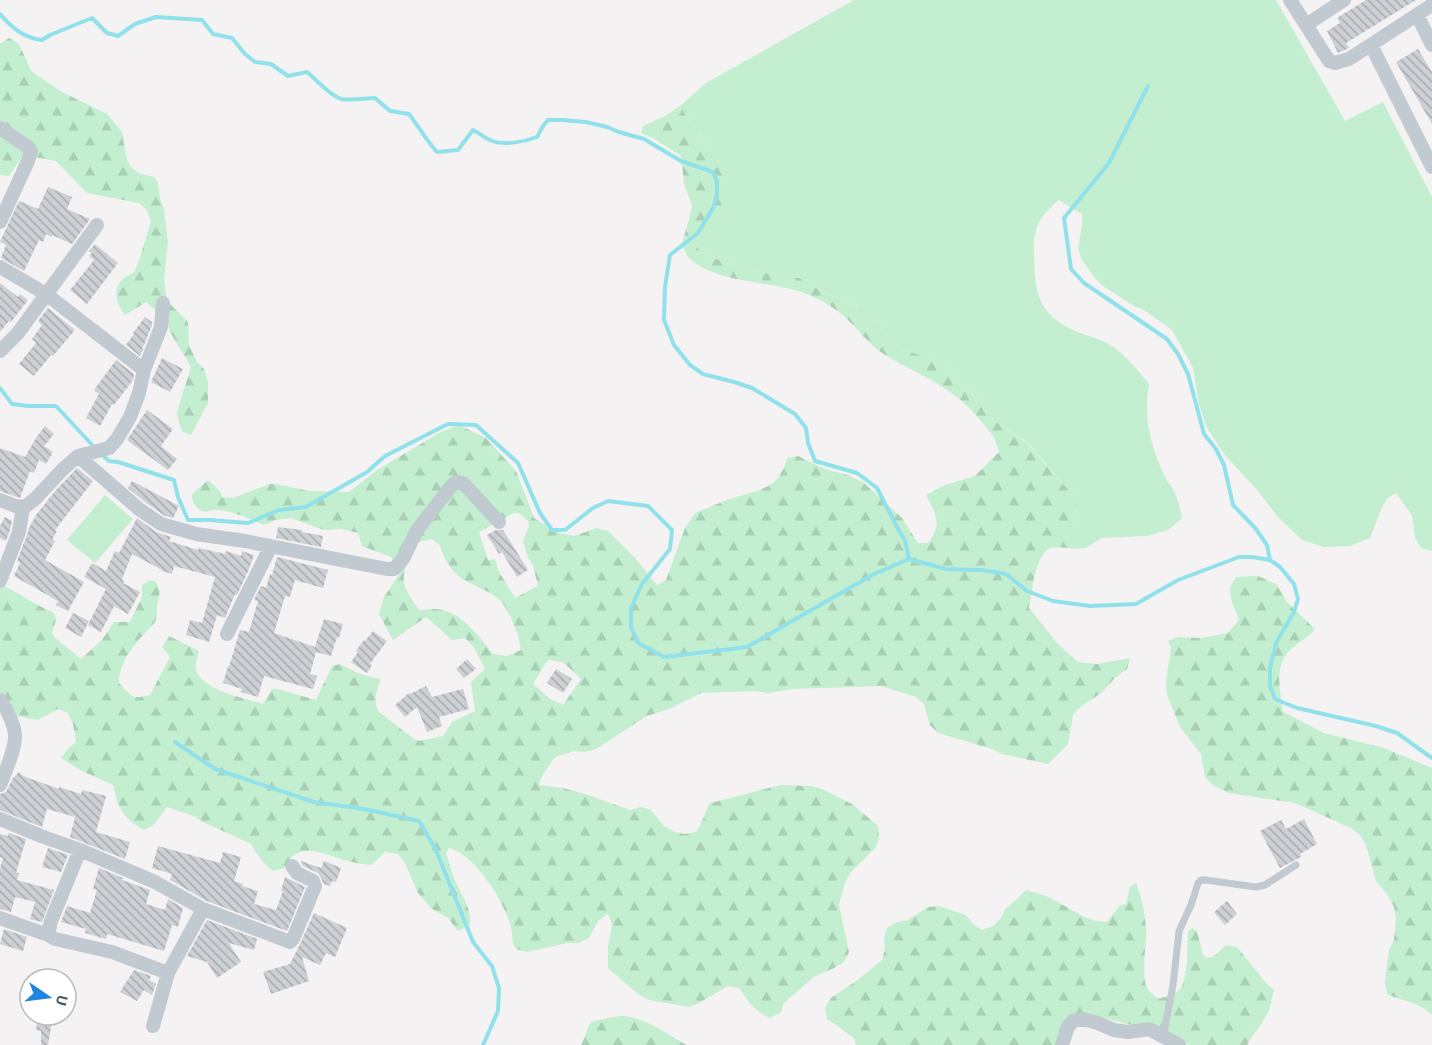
<svg xmlns="http://www.w3.org/2000/svg" width="1432" height="1045" font-family="'Alegreya Sans',sans-serif">
<style>
.green{fill:#c3efd0}
.forest{fill:url(#forest-firs);fill-rule:evenodd}
.lines{fill:none;stroke-linecap:round;stroke-linejoin:round}
.stream{stroke:#91e1eb;stroke-width:4}
.building{fill:url(#building-back-hatch)}
.service{stroke:#c0cad0;stroke-width:7}
.minor{stroke:#c0cad0;stroke-width:14}
</style>
<defs>
<pattern id="forest-firs" width="22" height="20" patternUnits="userSpaceOnUse" patternTransform="scale(1.5)"><rect width="22" height="20" fill="#c3efd0"/><path d="M5 1l3.5 6h-7zM16 11l3.5 6h-7z" fill="#a9cfb5"/></pattern>
<pattern id="building-back-hatch" width="6" height="6" patternUnits="userSpaceOnUse" patternTransform="scale(1.5)"><rect width="6" height="6" fill="#ccd0d4"/><path d="M-1 5l2 2M0 0l6 6M5-1l2 2" fill="none" stroke="#a8acaf"/></pattern>
</defs>
<rect width="100%" height="100%" fill="#f4f2f2"/>
<path class="green" d="M 854,0 L 1276,0 L 1345,121 L 1383,102 L 1432,197 L 1432,551 L 1421,548 L 1415,538 L 1412,515 L 1396,493 L 1388,498 L 1382,507 L 1370,538 L 1350,546 L 1324,547 L 1302,540 L 1278,517 L 1257,490 L 1224,454 L 1207,428 L 1199,405 L 1193,368 L 1172,330 L 1144,310 L 1134,306 L 1103,286 L 1095,278 L 1082,260 L 1078,249 L 1082,225 L 1082,214 L 1059,200 C 1037,218 1033,229 1034,256 C 1035,294 1038,314 1075,331 C 1087,336 1099,338 1110,345 C 1126,355 1137,369 1149,384 C 1143,419 1151,447 1166,479 C 1168,483 1172,487 1174,491 C 1178,499 1180,509 1182,518 L 1168,530 L 1147,536 L 1102,538 L 1086,548 L 1074,549 L 1068,540 L 1077,509 L 1072,494 L 1028,443 L 993,420 L 963,383 L 944,366 L 923,356 L 901,349 L 876,323 L 860,308 L 823,292 L 799,278 L 777,276 L 743,268 L 710,257 L 699,250 L 696,245 L 727,180 L 715,150 L 695,128 L 680,106 L 706,83 Z
M 105,495 L 133,519 L 95,563 L 67,540 Z"/>
<path class="forest" d="M 9,38 L 19,44 L 31,70 L 35,74 L 62,92 L 107,114 L 122,132 L 126,156 L 130,166 L 138,173 L 154,177 L 158,182 L 160,199 L 164,209 L 168,242 L 164,279 L 166,295 L 171,305 L 188,322 L 189,345 L 197,362 L 204,369 L 208,382 L 208,403 L 191,435 L 183,432 L 179,424 L 177,412 L 191,367 L 170,332 L 167,321 L 146,302 L 125,315 C 115,303 112,288 125,277 C 128,275 132,274 134,272 C 138,267 148,230 151,222 L 147,210 L 139,203 L 87,193 L 56,161 L 23,155 L 9,176 L 0,175 L 0,44 Z
M 680,106 L 695,128 L 715,150 L 727,180 L 727,199 L 719,215 L 703,232 L 696,245 L 699,250 L 710,257 L 743,268 L 777,276 L 799,278 L 823,292 L 860,308 L 876,323 L 901,349 L 923,356 L 944,366 L 963,383 L 993,420 L 1027,443 L 1072,494 L 1077,509 L 1069,540 L 1074,549 C 1068,548 1057,546 1051,548 C 1035,553 1032,593 1029,608 L 1057,643 L 1078,662 L 1097,664 L 1130,658 L 1127,669 L 1116,677 L 1100,694 L 1080,707 L 1073,715 L 1068,744 L 1048,764 L 1002,754 L 992,749 L 938,733 L 930,725 L 924,704 L 916,697 L 881,686 L 792,689 L 769,693 L 755,691 L 701,693 L 669,709 L 647,716 L 596,749 L 585,752 L 573,751 L 556,757 L 552,761 L 541,778 L 539,785 L 563,788 L 585,794 L 630,810 L 641,807 L 651,810 L 665,827 L 675,832 L 685,834 L 696,832 C 703,823 704,813 710,803 L 781,785 L 811,786 L 822,789 L 852,804 L 878,826 L 879,837 L 876,847 L 851,872 L 845,882 L 842,893 L 839,905 L 849,952 L 844,962 L 834,968 L 814,977 L 784,1003 L 780,1013 L 770,1018 C 754,1011 749,1002 739,988 L 728,986 L 699,1003 L 689,1007 L 649,1000 L 638,994 L 608,968 L 608,946 L 612,924 L 608,914 L 598,921 L 589,938 L 578,943 L 567,943 L 527,952 L 516,949 C 511,942 513,935 511,927 C 505,903 475,854 449,848 L 446,853 C 449,862 451,871 455,880 C 461,895 472,908 470,925 L 458,931 L 448,918 L 432,909 L 418,893 L 405,863 L 398,854 L 385,852 L 371,865 C 363,864 355,863 347,861 C 323,854 298,839 284,868 L 273,871 L 265,864 L 257,854 L 251,844 L 203,822 L 194,816 L 167,807 C 158,818 158,824 144,830 C 122,817 119,810 113,785 L 80,770 L 61,758 L 68,749 L 76,742 L 73,724 L 68,713 L 58,709 L 38,720 L 16,716 L 0,699 L 0,584 C 19,593 35,605 54,613 L 56,620 L 52,632 L 54,637 L 81,659 L 102,640 L 114,622 L 130,622 L 142,597 L 142,585 L 150,580 L 155,581 C 163,591 158,597 157,608 C 157,613 157,617 155,622 C 152,626 148,629 145,633 C 132,647 119,663 119,683 C 132,696 130,700 150,695 L 170,657 L 162,647 L 169,636 L 199,651 C 198,656 195,665 196,670 C 202,690 244,698 263,704 L 272,689 L 277,689 L 316,700 L 332,666 L 340,664 C 353,671 366,677 381,679 C 377,691 372,700 379,712 L 414,739 L 419,741 L 443,736 L 452,722 L 475,711 L 471,682 L 485,669 L 473,646 L 465,638 L 452,640 L 426,617 L 393,640 L 379,614 L 384,597 L 400,573 L 391,557 L 362,546 L 358,533 L 341,529 L 324,530 L 291,518 L 275,520 L 264,525 C 249,519 234,511 218,510 C 212,509 206,514 200,510 C 194,506 192,501 192,494 L 208,480 L 220,491 L 222,497 L 233,498 L 270,484 L 276,484 L 309,491 L 349,492 L 377,470 L 439,433 L 459,425 L 486,438 L 516,471 L 534,518 L 559,533 L 575,536 L 596,528 L 608,531 L 635,558 L 657,585 L 666,580 L 685,528 L 695,513 L 727,500 L 760,490 L 770,485 L 778,478 L 784,468 L 787,458 L 798,456 L 825,469 L 848,475 L 864,483 L 902,518 L 918,543 L 928,543 C 943,525 936,514 926,495 L 945,485 L 975,476 L 999,452 C 995,436 991,433 981,421 C 971,409 960,398 947,390 C 926,375 901,366 879,351 C 867,342 858,329 847,319 C 836,308 818,298 804,293 C 770,281 717,283 690,259 C 686,255 684,248 682,243 L 690,216 L 692,205 L 684,184 L 681,156 L 653,138 L 641,133 L 643,126 L 667,115 ZM 514,513 L 519,513 L 528,521 L 529,526 L 523,541 L 528,558 L 533,565 L 538,586 L 515,598 L 498,570 L 495,559 L 488,560 L 479,532 ZM 431,539 L 439,544 L 445,559 L 453,571 L 462,579 L 492,594 L 501,601 L 510,615 L 518,635 L 521,650 L 507,656 L 493,654 C 480,638 464,615 443,610 C 435,608 427,610 419,610 C 414,603 409,596 406,589 C 399,573 410,554 419,542 ZM 549,660 L 563,662 L 581,679 L 563,705 L 550,699 L 533,684 L 545,664 Z
M 1258,576 L 1276,584 L 1287,602 L 1315,629 C 1307,639 1298,642 1289,651 C 1274,666 1280,693 1283,712 L 1324,733 L 1384,748 L 1432,768 L 1432,1015 C 1417,1001 1405,1002 1387,994 L 1385,983 L 1386,972 L 1389,950 L 1394,940 L 1396,918 L 1394,907 L 1389,897 L 1376,881 L 1366,845 L 1360,835 L 1351,828 L 1295,803 L 1228,793 L 1213,785 L 1205,777 L 1201,754 L 1180,727 L 1167,695 L 1166,684 L 1167,674 L 1171,648 L 1168,641 L 1178,637 L 1201,638 L 1228,633 L 1239,620 L 1231,599 L 1230,587 L 1236,577 Z
M 1136,883 C 1142,898 1145,913 1146,929 C 1147,944 1140,978 1148,989 C 1150,993 1155,996 1158,999 C 1164,997 1172,995 1177,992 C 1189,984 1187,946 1188,932 L 1192,928 L 1197,931 L 1203,955 L 1207,958 L 1213,957 L 1226,945 L 1237,947 L 1266,983 L 1274,990 L 1269,1011 L 1247,1045 L 1189,1045 L 1172,1036 L 1105,1018 L 1075,1014 L 1057,1045 L 856,1045 L 854,1038 C 844,1032 837,1024 827,1019 L 825,1008 L 831,998 L 859,979 L 882,960 L 885,949 L 884,938 L 887,928 L 897,922 L 908,920 L 928,907 L 939,906 L 966,915 L 973,924 L 982,930 L 993,926 L 1001,918 L 1006,908 L 1015,901 L 1026,890 C 1037,893 1048,896 1058,902 C 1074,911 1088,922 1107,922 L 1120,905 L 1126,904 L 1130,887 Z
M 623,1016 C 647,1018 666,1034 687,1045 L 581,1045 C 586,1037 586,1029 591,1022 L 612,1017 Z"/>
<g class="lines">
<path class="stream" d="M 0,14 C 12,28 24,38 42,40 L 50,35 L 92,18 L 107,33 L 118,36 L 135,24 L 156,17 L 202,20 L 213,34 L 232,38 L 245,54 L 255,62 L 271,64 L 288,76 L 307,72 C 318,81 328,94 341,99 C 349,101 366,98 375,98 L 390,111 L 409,114 C 419,127 426,140 437,152 L 458,150 L 473,130 C 480,133 484,138 490,140 C 504,146 524,142 537,137 L 543,126 L 548,120 L 561,120 L 586,122 L 607,127 L 619,132 L 644,139 L 681,161 L 713,172 L 717,182 L 717,195 L 713,208 L 698,233 L 670,255 L 665,287 L 664,320 L 674,345 L 690,365 L 703,374 L 734,382 L 752,388 L 795,414 L 806,428 L 808,443 L 815,461 L 857,473 L 877,488 L 899,531 L 905,540 L 909,559
M 1148,86 L 1109,163 L 1064,218 L 1071,269 L 1084,283 L 1167,339 L 1178,354 L 1188,374 L 1204,434 L 1216,449 L 1224,465 L 1233,505 L 1256,529 L 1267,545 L 1270,560
M 0,388 L 12,404 L 28,406 L 56,406 L 95,448
M 100,453 L 109,461 L 118,462 L 174,480 L 178,497 L 188,520 L 209,520 L 248,523 L 279,510 L 306,507 L 367,472 L 385,456 L 448,424 L 476,425 L 518,463 L 540,513 L 552,530 L 565,530 L 593,508 L 608,501 L 648,506 L 672,530 L 670,549 L 642,584 L 631,608 L 631,628 L 638,643 L 664,657 L 747,647 L 874,574 L 909,559 L 946,569 L 981,570 L 1006,574 L 1027,591 L 1053,601 L 1090,606 L 1136,604 L 1178,580 L 1239,557 L 1252,557 L 1270,560 L 1280,567 L 1294,584 L 1298,599 L 1294,612 L 1276,643 L 1270,668 L 1270,686 L 1275,699 L 1297,708 L 1376,726 L 1397,733 L 1432,758
M 175,742 L 215,769 L 314,802 L 364,809 L 419,821 L 436,850 L 473,942 L 492,966 L 499,988 L 498,1011 L 483,1045"/>
</g>
<path class="building" d="M 1366,0 L 1416,0 L 1346,43 L 1349,48 L 1338,53 L 1327,31 L 1340,23 L 1337,18 Z
M 1418,49 L 1432,72 L 1432,124 L 1396,62 Z
M 48,187 L 72,197 L 67,209 L 90,219 L 72,244 L 52,235 L 52,237 L 46,234 L 43,242 L 39,240 L 24,271 L 1,258 L 6,245 L 0,242 L 19,201 L 38,209 Z
M 95,244 L 118,263 L 87,304 L 70,290 L 94,260 L 89,256 L 92,253 L 89,251 Z
M 0,283 L 18,297 L 20,294 L 28,300 L 11,322 L 9,321 L 0,332 Z
M 48,308 L 75,330 L 53,356 L 51,355 L 34,376 L 19,364 L 36,343 L 32,339 L 42,325 L 38,321 Z
M 145,317 L 152,322 L 152,325 L 144,345 L 142,348 L 143,349 L 140,356 L 126,345 L 134,334 L 133,333 Z
M 162,358 L 183,369 L 170,392 L 151,382 Z
M 116,360 L 134,374 L 133,380 L 114,405 L 112,404 L 100,426 L 86,418 L 99,394 L 94,390 Z
M 147,410 L 173,429 L 161,446 L 177,459 L 168,470 L 127,440 Z
M 45,426 L 54,434 L 44,446 L 53,452 L 46,464 L 39,460 L 34,473 L 30,471 L 20,498 L 0,491 L 0,448 L 25,457 L 36,438 Z
M 77,468 L 93,481 L 55,530 L 57,531 L 52,540 L 55,541 L 45,560 L 84,582 L 68,611 L 56,605 L 58,601 L 14,576 L 20,563 L 17,561 L 27,535 L 29,528 L 36,515 L 56,490 Z
M 132,481 L 179,506 L 173,518 L 165,516 L 145,502 L 128,488 Z
M 5,517 L 12,521 L 10,530 L 6,541 L 0,538 L 0,526 Z
M 137,518 L 156,532 L 171,537 L 169,541 L 198,550 L 199,548 L 225,554 L 226,551 L 241,556 L 242,551 L 254,555 L 249,569 L 237,595 L 235,594 L 225,618 L 217,615 L 209,642 L 186,635 L 190,620 L 202,623 L 215,577 L 174,566 L 172,574 L 162,571 L 162,570 L 132,554 L 122,579 L 124,581 L 123,583 L 140,592 L 128,614 L 114,606 L 101,632 L 88,625 L 106,589 L 84,577 L 92,563 L 106,571 L 115,551 L 119,553 Z
M 278,527 L 302,530 L 302,532 L 323,536 L 321,547 L 276,538 Z
M 496,530 L 503,530 L 528,570 L 517,577 L 502,552 L 499,554 L 487,535 Z
M 277,557 L 328,570 L 323,588 L 295,580 L 290,597 L 285,596 L 274,633 L 315,647 L 324,619 L 343,624 L 339,638 L 337,637 L 331,656 L 316,652 L 310,674 L 317,676 L 313,689 L 264,676 L 258,697 L 241,692 L 242,689 L 223,683 L 228,666 L 229,667 L 240,630 L 249,632 L 258,601 L 254,600 L 261,586 L 266,588 L 270,574 L 272,575 Z
M 73,613 L 89,621 L 81,637 L 65,628 Z
M 373,631 L 387,641 L 370,664 L 372,665 L 367,673 L 351,662 L 358,652 L 356,651 L 364,640 L 365,641 Z
M 467,659 L 476,669 L 464,678 L 456,669 Z
M 556,669 L 572,679 L 563,693 L 547,683 Z
M 426,686 L 432,697 L 463,689 L 469,709 L 439,717 L 442,726 L 427,732 L 417,707 L 405,717 L 395,705 L 409,693 L 410,694 Z
M 19,772 L 23,776 L 59,789 L 59,787 L 81,794 L 82,790 L 106,796 L 96,832 L 130,842 L 125,859 L 70,837 L 75,817 L 47,809 L 42,827 L 0,810 L 0,794 L 6,792 L 13,778 Z
M 1304,819 L 1317,844 L 1300,854 L 1301,857 L 1280,868 L 1260,831 L 1281,820 L 1286,829 Z
M 9,833 L 26,839 L 16,873 L 19,873 L 17,880 L 54,890 L 42,922 L 30,919 L 35,902 L 15,897 L 11,912 L 0,909 L 0,869 L 3,858 L 0,857 L 0,834 L 8,836 Z
M 158,846 L 220,863 L 223,852 L 241,857 L 234,881 L 243,884 L 242,886 L 258,891 L 254,904 L 276,910 L 283,891 L 281,891 L 285,877 L 305,887 L 287,931 L 207,901 L 170,880 L 172,874 L 152,868 Z
M 48,848 L 68,855 L 61,872 L 42,867 Z
M 301,861 L 321,868 L 324,861 L 341,868 L 336,882 L 332,881 L 330,886 L 324,884 L 321,878 L 318,873 L 303,866 L 301,863 Z
M 99,868 L 123,878 L 122,880 L 150,890 L 146,904 L 165,910 L 168,899 L 183,908 L 178,927 L 172,925 L 164,951 L 107,934 L 106,939 L 85,933 L 86,929 L 61,922 L 67,906 L 90,913 L 97,890 L 93,889 Z
M 1227,901 L 1237,914 L 1225,925 L 1214,912 Z
M 314,913 L 347,928 L 335,957 L 326,953 L 320,965 L 302,957 L 309,981 L 271,994 L 263,972 L 290,964 L 301,942 Z
M 207,920 L 257,939 L 254,950 L 229,943 L 241,962 L 217,978 L 207,962 L 187,956 Z
M 4,929 L 27,937 L 23,951 L 0,944 Z
M 134,970 L 151,976 L 149,980 L 156,984 L 152,995 L 144,990 L 137,1001 L 120,992 Z
M 38,1018 L 52,1021 L 48,1045 L 41,1045 L 41,1031 L 36,1030 Z"/>
<g class="lines">
<path class="service" d="M 1163,1037 L 1173,985 L 1179,931 L 1191,905 L 1198,883 L 1201,880 L 1205,880 L 1256,887 L 1265,885 L 1296,865"/>
<path class="minor" d="M 1290,0 L 1306,25 L 1344,0
M 1417,15 L 1432,45
M 1306,25 L 1329,61 L 1335,63 L 1349,59 L 1432,5
M 1371,45 L 1432,167
M 0,128 L 28,147 L 31,151 L 28,161 L 0,222
M 0,267 L 46,294 L 144,370
M 0,351 L 18,333 L 97,225
M 78,456 L 139,509 L 161,524 L 196,534 L 245,541 L 387,569 L 394,569 L 403,559 L 417,530 L 453,484 L 458,482 L 464,484 L 499,522
M 0,500 L 18,507 L 26,506 L 35,499 L 63,469 L 78,456 L 109,448 L 117,439 L 130,417 L 139,393 L 144,370 L 161,327 L 163,303
M 0,581 L 19,532 L 23,507
M 227,634 L 271,546
M 0,700 C 7,709 14,724 15,735 C 16,748 5,772 0,785
M 0,819 L 41,836 L 80,850 L 155,882 L 203,909 L 290,942 L 293,939 L 315,886 L 313,881 L 297,873 L 292,866
M 0,918 L 48,935 L 55,939 L 112,952 L 168,973
M 48,935 L 51,921 L 80,850
M 153,1026 L 168,973 L 203,909
M 1062,1045 L 1068,1027 L 1073,1021 L 1082,1019 L 1098,1023 L 1114,1030 L 1128,1032 L 1149,1029 L 1179,1045"/>
</g>
<g transform="translate(48 997) rotate(104)"><circle r="28" fill="#ffffff" stroke="#b7bcbf" stroke-width="1.5"/>
<path d="M0-4.5L10 22L0 15L-10 22Z" fill="#1e86e2"/>
<text y="-9" font-size="16" font-weight="bold" text-anchor="middle" fill="#4a575f">U</text>
</g>
</svg>
